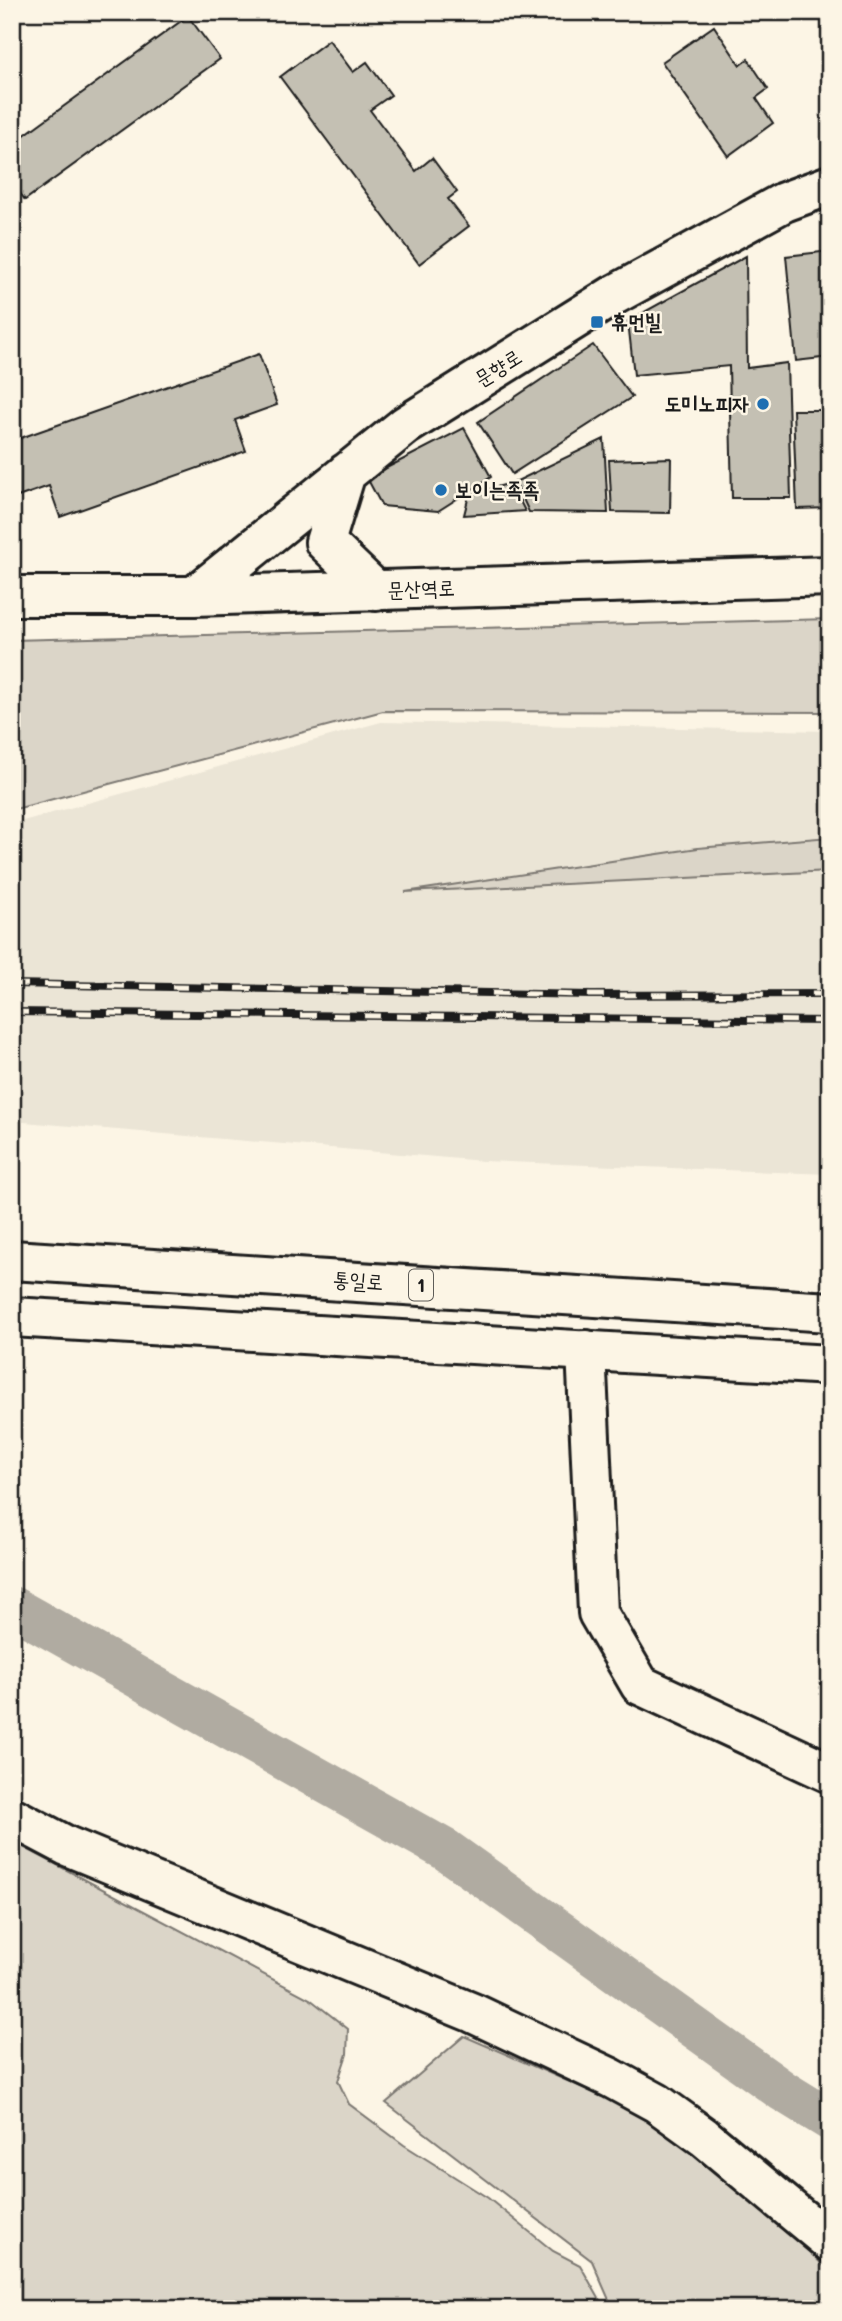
<svg xmlns="http://www.w3.org/2000/svg" width="842" height="2321" font-family="Mali,'Poor Story',sans-serif">
<style>
.built{fill:#ebe5d6}
.green{fill:#dbd5c8;stroke:#7c7872;stroke-width:2}
.lines{fill:none;stroke-linecap:round;stroke-linejoin:round}
.canal{stroke:#b0aba1;stroke-width:42}
.building{fill:#c4c0b3;stroke:#1c1c1c;stroke-width:2}
.minor-casing{stroke:#1c1c1c;stroke-width:44}
.major-casing{stroke:#1c1c1c;stroke-width:44}
.minor{stroke:#fcf5e5;stroke-width:38}
.major{stroke:#fcf5e5;stroke-width:38}
.rail-casing{stroke:#1c1c1c;stroke-width:8}
.rail{stroke:#fcf5e5;stroke-width:5;stroke-dasharray:16;stroke-linecap:butt}
.poi-dot{fill:#1f6fb2;stroke:#fcf5e5;stroke-width:2.5}
.labels{text-anchor:middle;stroke-width:5;stroke-linejoin:round;paint-order:stroke}
.shield{fill:#fcf5e5;stroke:#5f5d58;stroke-width:2}
.shield-label{font-size:19px;font-weight:bold;fill:#1c1c1c}
.poi-label{font-size:21px;font-weight:bold;fill:#1c1c1c;stroke:#fcf5e5;text-anchor:start}
.street-label{font-size:21px;fill:#1c1c1c;stroke:#fcf5e5}
</style>
<rect width="100%" height="100%" fill="#fcf5e5"/>
<filter id="ink" filterUnits="userSpaceOnUse"><feTurbulence type="fractalNoise" baseFrequency=".0143" numOctaves="2"/><feDisplacementMap in="SourceGraphic" scale="14" xChannelSelector="R" yChannelSelector="G"/><feConvolveMatrix kernelMatrix="1 2 1 2 8 2 1 2 1" color-interpolation-filters="sRGB"/></filter>
<g filter="url(#ink)">
<path class="built" d="M 381,722 L 830,731 L 830,1174 L 483,1161 L 12,1121 L 12,824 Z"/>
<path class="green" d="M 830,619 L 830,712 L 383,711 L 12,810 L 12,640 Z
M 830,837 L 830,871 L 405,892 L 698,848 Z
M 12,1841 L 310,1999 L 348,2029 L 347,2054 L 338,2081 L 349,2104 L 404,2145 L 488,2198 L 553,2251 L 580,2265 L 605,2309 L 12,2309 Z
M 464,2036 L 689,2134 L 830,2272 L 830,2309 L 613,2309 L 592,2261 L 386,2103 Z"/>
<g class="lines">
<path class="canal" d="M 12,1607 L 446,1850 L 783,2091 L 830,2120"/>
</g>
<path class="building" d="M 188,16 L 220,59 L 25,200 L 12,182 L 12,144 Z
M 714,26 L 740,65 L 748,59 L 768,89 L 756,98 L 773,123 L 728,156 L 662,62 Z
M 329,40 L 353,72 L 367,62 L 391,95 L 370,110 L 416,171 L 432,158 L 457,192 L 448,199 L 469,226 L 419,264 L 280,77 Z
M 830,251 L 830,357 L 796,361 L 786,256 Z
M 746,256 L 747,368 L 787,363 L 791,498 L 732,498 L 729,366 L 634,375 L 628,321 Z
M 593,345 L 632,397 L 512,474 L 478,422 Z
M 259,354 L 277,405 L 235,420 L 246,451 L 60,517 L 49,486 L 12,499 L 12,441 Z
M 793,410 L 830,410 L 830,508 L 797,509 Z
M 464,428 L 491,477 L 438,511 L 382,506 L 367,478 Z
M 604,439 L 608,513 L 529,512 L 515,482 Z
M 671,458 L 670,513 L 612,512 L 609,460 Z
M 511,483 L 525,511 L 464,515 L 469,495 Z"/>
<g class="lines">
<defs>
<path id="minor" d="M 346,473 L 325,542 L 376,591
M 12,596 L 194,596 L 830,576
M 194,596 L 406,425 L 614,295 L 784,202 L 830,185
M 586,1350 L 598,1613 L 640,1685 L 830,1773
M 12,1817 L 67,1846 L 473,2013 L 611,2078 L 657,2103 L 704,2137 L 830,2242"/>
<path id="major" d="M 12,1260 L 830,1312
M 12,1317 L 830,1365"/>
</defs>
<use href="#minor" class="minor-casing"/>
<use href="#major" class="major-casing"/>
<use href="#minor" class="minor"/>
<use href="#major" class="major"/>
<defs>
<path id="rail" d="M 12,984 L 591,995 L 830,994
M 12,1012 L 830,1021"/>
</defs>
<use href="#rail" class="rail-casing"/>
<use href="#rail" class="rail"/>
</g>
</g>
<g class="poi-dot">
<rect x="590" y="315" width="14" height="14" rx="3.5"/>
<circle cx="763" cy="404" r="7"/>
<circle cx="441" cy="490" r="7"/>
</g>
<g class="labels">
<rect class="shield" x="409" y="1269.5" width="24" height="31" rx="5"/>
<g class="shield-label">
<text x="421" y="1292">1</text>
</g>
<g class="poi-label">
<text x="611" y="329">휴먼빌</text>
<text x="749" y="411" text-anchor="end">도미노피자</text>
<text x="455" y="497">보이는족족</text>
</g>
<g class="street-label">
<text transform="translate(498 368) rotate(-32)" y="7">문향로</text>
<text transform="translate(421 589) rotate(-2)" y="7">문산역로</text>
<text transform="translate(358 1281) rotate(4)" y="7">통일로</text>
</g>
</g>
<rect width="842" height="2321" fill="none" stroke="#fcf5e5" stroke-width="42"/>
<rect x="21" y="21" width="800" height="2279" fill="none" stroke="#1c1c1c" stroke-width="2.5" filter="url(#ink)"/>
</svg>
